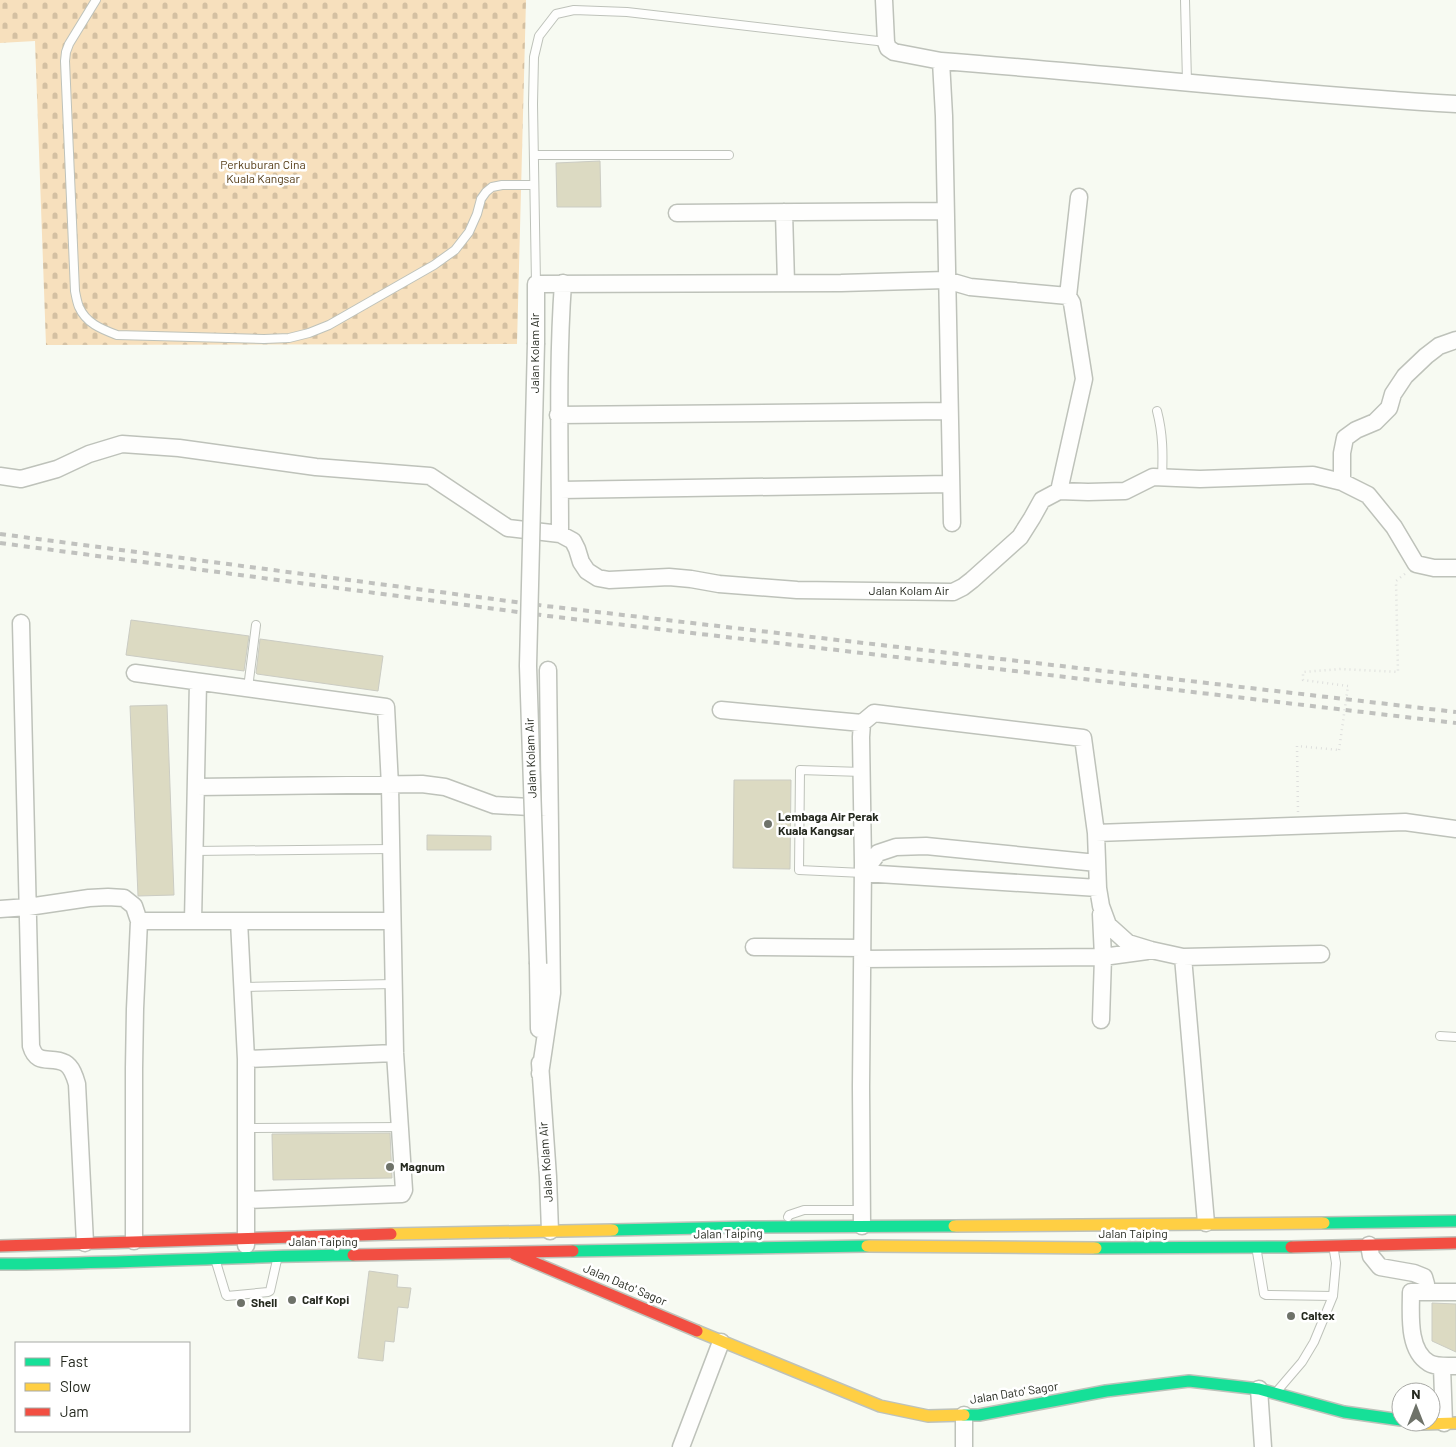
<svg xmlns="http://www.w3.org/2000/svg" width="1456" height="1447" font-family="Barlow,sans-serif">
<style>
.cemetery{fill:url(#cemetery-stones)}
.building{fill:#dcdac2;stroke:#cbccc3}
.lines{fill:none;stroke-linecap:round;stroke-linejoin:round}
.lane-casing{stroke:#bec2ba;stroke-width:10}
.street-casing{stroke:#bec2ba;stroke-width:19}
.fast-casing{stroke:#bec2ba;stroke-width:14}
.slow-casing{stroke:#bec2ba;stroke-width:14}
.jam-casing{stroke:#bec2ba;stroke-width:14}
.path{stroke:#dedfdd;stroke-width:2.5;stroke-dasharray:1 4;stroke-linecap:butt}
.lane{stroke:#fefefd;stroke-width:8}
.street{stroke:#fefefd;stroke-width:16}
.fast{stroke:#16e098;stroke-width:11}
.slow{stroke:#ffcf43;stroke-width:11}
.jam{stroke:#f24e42;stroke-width:11}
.rail{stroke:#c0c1be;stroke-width:4;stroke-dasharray:6 6;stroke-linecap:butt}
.street-bridge-casing{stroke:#bec2ba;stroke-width:19;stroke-linecap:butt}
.path-bridge{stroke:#dedfdd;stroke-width:2.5;stroke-dasharray:1 4;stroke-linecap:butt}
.street-bridge{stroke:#fefefd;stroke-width:16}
.poi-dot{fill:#6e7269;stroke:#fff;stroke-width:2}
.labels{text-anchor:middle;stroke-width:5;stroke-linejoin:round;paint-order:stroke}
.park-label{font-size:12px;fill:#543b16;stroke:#fff}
.street-label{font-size:12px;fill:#25291f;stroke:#fff}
.poi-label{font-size:12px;font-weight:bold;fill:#25291f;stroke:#fff;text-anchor:start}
</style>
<defs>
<pattern id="cemetery-stones" width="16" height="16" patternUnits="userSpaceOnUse" patternTransform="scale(1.25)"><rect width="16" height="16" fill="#f7e0bd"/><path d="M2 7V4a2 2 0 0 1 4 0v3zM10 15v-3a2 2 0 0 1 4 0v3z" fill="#d4c0a2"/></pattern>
</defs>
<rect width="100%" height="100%" fill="#f7faf2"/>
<path class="cemetery" d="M 0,0 L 526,0 L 517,344 L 46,345 L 35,41 L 0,43 Z"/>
<path class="building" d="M 600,161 L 601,207 L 557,207 L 556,163 Z
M 131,620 L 249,636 L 244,671 L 126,655 Z
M 260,639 L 383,656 L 378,691 L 257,674 L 256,673 Z
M 167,705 L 174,895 L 138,896 L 130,706 Z
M 734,780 L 791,780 L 790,869 L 733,868 Z
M 427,835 L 491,836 L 491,850 L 427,850 Z
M 390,1133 L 392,1178 L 273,1180 L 272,1134 Z
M 369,1271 L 398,1275 L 397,1287 L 411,1288 L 408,1308 L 398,1307 L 394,1342 L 385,1341 L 383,1361 L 358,1358 Z
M 1432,1303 L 1456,1304 L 1456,1352 L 1432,1341 Z"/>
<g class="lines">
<defs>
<path id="lane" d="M 96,0 L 69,44 L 66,52 L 65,61 L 75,291 C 76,296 77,302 79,307 C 86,323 101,329 117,335 L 264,339 L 289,338 L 309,333 L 329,325 L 434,265 L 455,250 L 469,232 L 477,214 L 481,199 L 486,192 L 492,187 L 502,185 L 534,185
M 1185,0 L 1187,82
M 534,155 L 729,155
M 536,284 L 533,104 L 534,57 L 539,36 L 556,14 L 574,10 L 627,12 L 886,42
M 1157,411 C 1163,434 1163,454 1162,478
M 248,688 L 256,625
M 862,772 L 800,770 L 799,870 L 863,873
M 194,851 L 391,849
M 243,987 L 394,984
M 1440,1036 L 1456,1037
M 246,1128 L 401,1127
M 788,1217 L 789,1215 L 804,1210 L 862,1210
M 1257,1252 L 1264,1294 L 1266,1295 L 1333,1296 L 1336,1263 L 1334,1251
M 216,1262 L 226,1295 L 227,1296 L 268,1292 L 270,1291 L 277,1260
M 1278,1390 L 1302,1362 L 1314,1342 L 1333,1296"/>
<path id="street" d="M 884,0 L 886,42 L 888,48 L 894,52 L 941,61
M 784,212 L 786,283
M 677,213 L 945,211
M 1068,296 L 1079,197
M 536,343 L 536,284 L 841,283 L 946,280 L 970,287 L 1068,296 L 1072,303 L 1084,379 L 1059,491 L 1088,492 L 1125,491 L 1153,477 L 1200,479 L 1313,475 L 1342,482 L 1368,495 L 1394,527 L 1416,564 L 1434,568 L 1456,568
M 558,415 L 949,411
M 0,476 L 21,479 L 57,469 L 89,454 L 122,444 L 179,448 L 316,467 L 430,476 L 508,528 L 560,534 L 573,541 L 577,549 L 581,562 L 587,571 L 598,578 L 609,580 L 669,577 L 691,579 L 719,584 L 797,590 L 953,592 L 963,587 L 972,580 L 1020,537 L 1032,518 L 1042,500 L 1059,491
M 1342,482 L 1342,453 L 1345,438 L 1356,430 L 1375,422 L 1389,408 L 1393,394 L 1405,376 L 1426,356 L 1439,346 L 1456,340
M 560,490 L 951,484
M 952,523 L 944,116 L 941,61 C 1113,74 1284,94 1456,104
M 560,534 C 560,451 557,367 563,283
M 21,623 L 31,1046 C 37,1067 51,1055 65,1063 C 72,1067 75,1077 77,1084 L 85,1243
M 135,673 L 386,707 L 390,786 L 395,1053 L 404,1190 L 402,1194 L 246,1200
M 721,710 L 862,723
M 196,787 L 422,784 L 445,787 L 494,805 L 547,808
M 1096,833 L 1405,822 L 1456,829
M 863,873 L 878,853 L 896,847 L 926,846 L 1097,863
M 863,873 L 1098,888
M 0,909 L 28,907 L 89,898 L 108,897 L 124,898 L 134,906 L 139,921 L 135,1009 L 134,1069 L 134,1241
M 139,921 L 392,921
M 193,921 L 198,682
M 239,921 L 246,1059 L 246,1245
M 754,947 L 862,948
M 1183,957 L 1206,1223
M 862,959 L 1103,957 L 1147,951
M 538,964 L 539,1029
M 1101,1020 L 1103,957 L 1101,914
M 246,1059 L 395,1053
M 540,1063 L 548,1177 L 550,1231
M 540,1074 L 552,993 L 548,670
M 862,1226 L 861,1087 L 863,863 L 861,737 L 862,723 L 874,713 L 1083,738 L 1096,833 L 1098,888 L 1101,906 L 1108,925 L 1128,943 L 1151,950 L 1183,957 L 1321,954
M 1369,1245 L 1371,1256 L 1380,1267 L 1414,1273 L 1424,1277 L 1426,1284 L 1426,1292
M 1456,1292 L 1411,1292 C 1411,1313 1407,1350 1429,1363 C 1436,1367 1447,1366 1456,1366
M 1442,1367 L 1444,1423
M 1259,1389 L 1263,1447
M 681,1447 L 721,1342
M 964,1447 L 964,1415"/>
<path id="fast" d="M 1324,1223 L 1456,1221
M 613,1230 L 748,1227 L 954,1226
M 1096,1248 L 1291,1247
M 573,1251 L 867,1246
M 0,1264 C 118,1264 235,1256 353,1255
M 964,1415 L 979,1415 L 1106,1391 L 1189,1381 L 1259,1389 L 1344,1412 L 1401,1420"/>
<path id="slow" d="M 954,1226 L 1324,1223
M 391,1234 L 613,1230
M 867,1246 L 1096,1248
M 697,1331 L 880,1406 L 928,1416 L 964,1415
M 1411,1422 L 1424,1424 L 1456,1423"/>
<path id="jam" d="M 0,1246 L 391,1234
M 1291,1247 L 1456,1243
M 514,1254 L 697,1331
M 353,1255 L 573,1251"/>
</defs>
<use href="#lane" class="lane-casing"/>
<use href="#street" class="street-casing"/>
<use href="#fast" class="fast-casing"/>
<use href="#slow" class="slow-casing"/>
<use href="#jam" class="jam-casing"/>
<path class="path" d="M 1348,686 L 1303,680 L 1303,672 L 1341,669 L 1398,672 L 1396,581 L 1406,573
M 1298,812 L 1297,746 L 1339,750"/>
<use href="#lane" class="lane"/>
<use href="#street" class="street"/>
<use href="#fast" class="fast"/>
<use href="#slow" class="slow"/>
<use href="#jam" class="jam"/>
<path class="rail" d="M 0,534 L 546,606 L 1456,712
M 0,543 L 548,616 L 1456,723"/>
<defs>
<path id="street-bridge" d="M 536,343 L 528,666 L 538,964"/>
</defs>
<use href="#street-bridge" class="street-bridge-casing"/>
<path class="path-bridge" d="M 1339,750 L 1348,686"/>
<use href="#street-bridge" class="street-bridge"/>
</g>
<g class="poi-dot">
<circle cx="768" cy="824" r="5"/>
<circle cx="390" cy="1167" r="5"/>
<circle cx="292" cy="1300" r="5"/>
<circle cx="241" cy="1303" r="5"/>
<circle cx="1291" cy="1316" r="5"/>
</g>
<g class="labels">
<g class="park-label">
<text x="263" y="169">Perkuburan Cina<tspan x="263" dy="14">Kuala Kangsar</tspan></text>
</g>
<g class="street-label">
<text transform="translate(535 353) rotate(-90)" y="4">Jalan Kolam Air</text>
<text x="909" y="595">Jalan Kolam Air</text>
<text transform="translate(531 758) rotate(-92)" y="4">Jalan Kolam Air</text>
<text transform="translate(546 1162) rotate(-94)" y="4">Jalan Kolam Air</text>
<text transform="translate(728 1234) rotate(-1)" y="4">Jalan Taiping</text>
<text x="1133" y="1238">Jalan Taiping</text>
<text x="323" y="1246">Jalan Taiping</text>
<text transform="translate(625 1285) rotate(23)" y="4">Jalan Dato' Sagor</text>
<text transform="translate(1014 1393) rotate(-9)" y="4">Jalan Dato' Sagor</text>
</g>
<g class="poi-label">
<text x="778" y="821">Lembaga Air Perak<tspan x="778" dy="14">Kuala Kangsar</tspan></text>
<text x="400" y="1171">Magnum</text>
<text x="302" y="1304">Calf Kopi</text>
<text x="251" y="1307">Shell</text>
<text x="1301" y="1320">Caltex</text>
</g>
</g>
<rect x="15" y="1342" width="175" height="90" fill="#ffffff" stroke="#a8a9a5"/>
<rect x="25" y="1358" width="25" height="8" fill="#16e098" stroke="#a8a9a5"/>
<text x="60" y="1367" font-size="15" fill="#25291f">Fast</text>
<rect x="25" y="1383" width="25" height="8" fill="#ffcf43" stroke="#a8a9a5"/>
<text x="60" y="1392" font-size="15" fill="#25291f">Slow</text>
<rect x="25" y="1408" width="25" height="8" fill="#f24e42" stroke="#a8a9a5"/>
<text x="60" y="1417" font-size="15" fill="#25291f">Jam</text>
<g transform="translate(1416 1407)"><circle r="24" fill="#ffffff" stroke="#a8a9a5"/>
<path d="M0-4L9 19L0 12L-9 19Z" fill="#6e7269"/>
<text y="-8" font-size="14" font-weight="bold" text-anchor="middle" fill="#25291f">N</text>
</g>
</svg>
